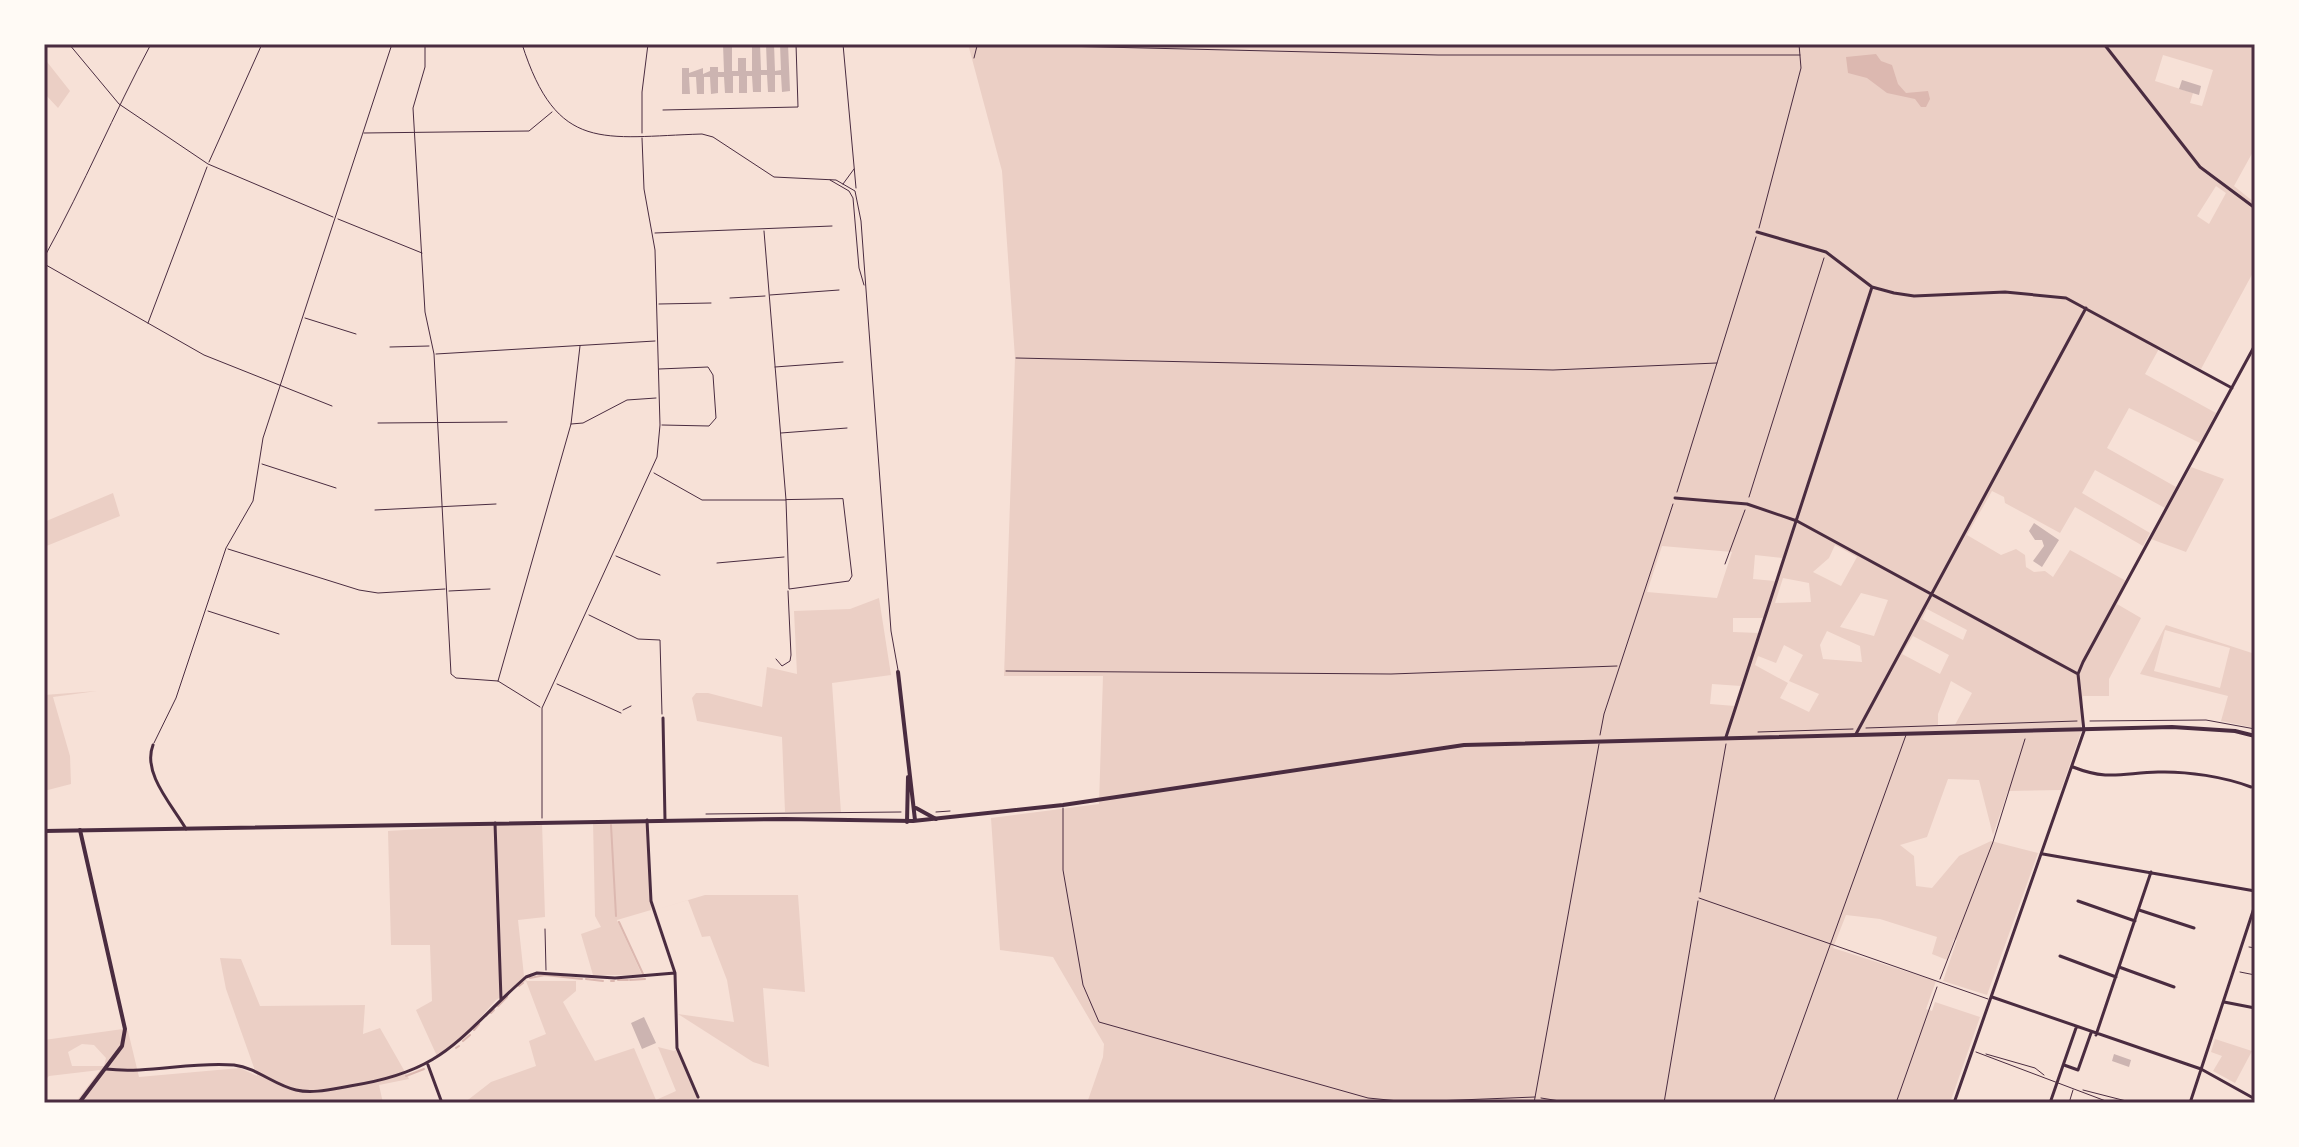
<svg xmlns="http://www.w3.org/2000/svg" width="2299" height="1147" font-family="Barlow,sans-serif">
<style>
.green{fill:#ebcfc5;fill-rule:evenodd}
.water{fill:#dcb8b0}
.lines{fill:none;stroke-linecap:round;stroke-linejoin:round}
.stream{stroke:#dcb8b0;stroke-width:2}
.building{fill:#ccb4b1}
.path{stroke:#4a2c40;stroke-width:1}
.service{stroke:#4a2c40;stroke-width:1}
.minor{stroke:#4a2c40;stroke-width:3}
.tertiary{stroke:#4a2c40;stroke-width:4}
.secondary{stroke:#4a2c40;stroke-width:4}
.neatline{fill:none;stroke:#4a2c40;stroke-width:3}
</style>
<rect width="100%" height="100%" fill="#f7e1d7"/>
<path class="green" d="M 968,44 L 2255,44 L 2255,148 L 2234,186 L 2255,203 L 2255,269 L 2201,369 L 2160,347 L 2145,374 L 2216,413 L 2200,443 L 2129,408 L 2107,448 L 2176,487 L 2165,508 L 2095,470 L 2082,493 L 2150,533 L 2143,546 L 2075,507 L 2060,533 L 2005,503 L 2004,497 L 1992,491 L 1967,535 L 2001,555 L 2016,549 L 2025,555 L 2026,567 L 2034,572 L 2045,571 L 2053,577 L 2070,550 L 2128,582 L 2117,604 L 2141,618 L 2109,679 L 2109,696 L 2083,696 L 2081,732 L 2061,790 L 2008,791 L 1993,835 L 1979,780 L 1948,779 L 1927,837 L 1900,845 L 1914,856 L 1916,886 L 1932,888 L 1959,856 L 1991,841 L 2038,853 L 1987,995 L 1943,981 L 1957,940 L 1954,939 L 1947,960 L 1932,954 L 1937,937 L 1880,919 L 1846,915 L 1833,948 L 1936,981 L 1926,1009 L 1932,1011 L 1935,1002 L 1980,1017 L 1950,1103 L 1087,1103 L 1103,1057 L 1104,1044 L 1053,957 L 1000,950 L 991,818 L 1099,804 L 1103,676 L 1004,676 L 1015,358 L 1002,171 ZM 2163,55 L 2213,70 L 2202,106 L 2190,103 L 2193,93 L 2155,81 ZM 2216,186 L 2226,193 L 2209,224 L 2197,216 ZM 1835,545 L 1857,557 L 1841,586 L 1813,572 L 1829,558 ZM 1662,546 L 1732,552 L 1717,598 L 1647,592 ZM 1755,555 L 1782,558 L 1775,581 L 1753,579 ZM 1783,578 L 1809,583 L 1811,602 L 1775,603 ZM 1861,593 L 1888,600 L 1874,636 L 1840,627 ZM 1927,609 L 1967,630 L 1963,640 L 1922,619 ZM 1733,618 L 1763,618 L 1759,633 L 1733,632 ZM 1827,631 L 1860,646 L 1862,662 L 1823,659 L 1820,645 ZM 1913,636 L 1949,655 L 1940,674 L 1902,654 ZM 1784,645 L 1803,655 L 1789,681 L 1819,694 L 1809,712 L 1780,698 L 1788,683 L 1755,665 L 1758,656 L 1776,663 ZM 1951,681 L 1972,693 L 1955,725 L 1938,725 L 1938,714 ZM 1712,684 L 1741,686 L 1735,706 L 1710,704 Z
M 44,58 L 70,91 L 58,108 L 44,93 Z
M 2191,467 L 2224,479 L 2186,552 L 2151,539 Z
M 113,493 L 120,516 L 44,547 L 44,522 Z
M 879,598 L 891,675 L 832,683 L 841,813 L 785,812 L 782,737 L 697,721 L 692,698 L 696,693 L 708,693 L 762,707 L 767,667 L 797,674 L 794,611 L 850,609 Z
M 2166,625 L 2255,654 L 2255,728 L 2221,721 L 2228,696 L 2140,674 ZM 2165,630 L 2230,648 L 2220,688 L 2154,671 Z
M 97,691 L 53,697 L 70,756 L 71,784 L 44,791 L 44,695 Z
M 647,820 L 651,910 L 617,920 L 642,975 L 593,975 L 581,934 L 601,927 L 595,916 L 593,821 Z
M 542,822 L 545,917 L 518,920 L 524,976 L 527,981 L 576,981 L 576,991 L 563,1002 L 595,1061 L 634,1048 L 656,1100 L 676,1091 L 658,1047 L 674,1051 L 679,1048 L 700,1098 L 695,1103 L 464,1103 L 491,1082 L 536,1066 L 529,1041 L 546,1034 L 526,981 L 496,1000 L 455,1046 L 437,1056 L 416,1010 L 432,1001 L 430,945 L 391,945 L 388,831 Z
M 705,895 L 798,895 L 805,992 L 763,988 L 769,1067 L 753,1062 L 678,1014 L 734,1022 L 727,980 L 710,936 L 702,937 L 688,900 L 655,910 Z
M 220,958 L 241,959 L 260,1006 L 365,1005 L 363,1034 L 380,1028 L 409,1079 L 379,1085 L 383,1103 L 297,1103 L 295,1100 L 271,1103 L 75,1103 L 100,1070 L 49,1076 L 44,1081 L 47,1076 L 44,1072 L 44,1040 L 123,1029 L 128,1031 L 139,1077 L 240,1068 L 257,1076 L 226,989 ZM 82,1044 L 94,1045 L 106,1058 L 104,1066 L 72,1066 L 68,1052 Z
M 2215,1039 L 2252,1051 L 2235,1083 L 2213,1071 L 2222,1056 L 2211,1052 Z"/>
<path class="water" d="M 1876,54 L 1881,61 L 1892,65 L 1898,84 L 1906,93 L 1928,91 L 1930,99 L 1926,107 L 1921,107 L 1915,99 L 1887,93 L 1867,78 L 1848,73 L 1846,57 Z"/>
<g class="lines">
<path class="stream" d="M 611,825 L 616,916
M 619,922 L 643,974
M 530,978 L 545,975 L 582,979
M 586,979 L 603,981
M 618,980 L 628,980
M 630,980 L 645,979
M 611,981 L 614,981
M 519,986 L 523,983
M 498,1006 L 507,997
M 491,1013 L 494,1010
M 474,1030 L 479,1024
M 463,1041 L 470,1035
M 456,1048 L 459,1046
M 406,1076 L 424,1069"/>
</g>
<path class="building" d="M 723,44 L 732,44 L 732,71 L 738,71 L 738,58 L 746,58 L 746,71 L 752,71 L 752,44 L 760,44 L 761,70 L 767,70 L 766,44 L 774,44 L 775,71 L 781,70 L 780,44 L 788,44 L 790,91 L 782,92 L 781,75 L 775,75 L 775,92 L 768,92 L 767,75 L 761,75 L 761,92 L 753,92 L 752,76 L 747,76 L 747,93 L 739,93 L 739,76 L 733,76 L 733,93 L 725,93 L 724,77 L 718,77 L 718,93 L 711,94 L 710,77 L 704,77 L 704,94 L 697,94 L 696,77 L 689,77 L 690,94 L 682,94 L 682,68 L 689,68 L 689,73 L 703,68 L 703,74 L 710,71 L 710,67 L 718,67 L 718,72 L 724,72 Z
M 2182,80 L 2201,86 L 2199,95 L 2179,89 Z
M 2034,523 L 2059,540 L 2042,567 L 2033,561 L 2044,546 L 2042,540 L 2035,540 L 2029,531 Z
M 644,1017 L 656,1043 L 642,1049 L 631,1023 Z
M 2114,1054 L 2131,1060 L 2129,1067 L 2112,1061 Z"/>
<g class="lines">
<path class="path" d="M 976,44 L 1438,55 L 1800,55
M 974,58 L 977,46
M 1759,228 L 1801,68 L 1799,44
M 1016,358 L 1553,370 L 1717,363
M 1677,492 L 1756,237
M 1749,497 L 1824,258
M 1725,564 L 1745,510
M 1006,671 L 1391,674 L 1617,666
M 2090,721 L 2206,720 L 2255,729
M 1866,728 L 2077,721
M 1758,732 L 1853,729
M 1600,735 L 1604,714 L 1673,504
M 936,812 L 950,811
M 706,814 L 901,812
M 1700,892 L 1726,744
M 2249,947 L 2255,948
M 2240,972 L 2255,975
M 1940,979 L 1993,842 L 2025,739
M 1541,1098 L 1572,1103
M 1664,1103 L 1698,901
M 1896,1103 L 1937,987"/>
<path class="service" d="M 69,44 L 119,104 L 208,164 L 333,217
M 151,44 C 114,113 84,185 46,254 L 46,265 L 204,355 L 332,406
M 425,44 L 425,67 L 413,108 L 425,312 L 434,354 L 451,674 L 456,678 L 498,681 L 540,707
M 522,44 C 557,154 603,137 702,134 L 713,137 L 774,177 L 836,180 L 855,191 L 861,221 L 891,631 L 898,670
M 843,44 L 856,188
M 663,110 L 798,107 L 796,44
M 364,133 L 529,131 L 552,112
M 642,133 L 642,92 L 648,44
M 209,162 L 262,44
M 830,180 L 849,191 L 853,198 L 859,268 L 864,285
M 843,184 L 854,169
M 338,219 L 422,253
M 655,233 L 832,226
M 770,295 L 839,290
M 730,298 L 765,296
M 659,304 L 711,303
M 305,318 L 356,334
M 148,323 L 207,167
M 390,347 L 429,346
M 436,354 L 655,341
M 775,367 L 843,362
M 659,369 L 708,367 L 713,375 L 716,418 L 709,426 L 662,425
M 378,423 L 507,422
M 571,424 L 583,423 L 627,400 L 656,398
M 781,433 L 847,428
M 262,464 L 336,488
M 654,473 L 702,500 L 786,500 L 764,231
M 843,499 L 852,576 L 849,581 L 789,589 L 786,500 Z
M 375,510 L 496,504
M 228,549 L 359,590 L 378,593 L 445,589
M 616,556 L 660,575
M 717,563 L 784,557
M 449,591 L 490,589
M 208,611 L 279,634
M 589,615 L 638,639 L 660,640 L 662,714
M 776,659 L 782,666 L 790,661 L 791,655 L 788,591
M 498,681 L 571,424 L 580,346
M 557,684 L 621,713
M 623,710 L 631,706
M 154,743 L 176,698 L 226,548 L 253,501 L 263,438 L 392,44
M 1063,808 L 1063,870 L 1083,985 L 1099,1022 L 1368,1098 L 1409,1102 L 1535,1097
M 542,818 L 542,708 L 657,457 L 660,425 L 655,250 L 644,189 L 642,138
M 1699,898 L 1988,999
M 545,929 L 546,970
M 1976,1052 L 2111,1103
M 1986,1054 L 2035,1068 L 2044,1075
M 2083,1090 L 2134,1103
M 1534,1103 L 1599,744
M 1773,1103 L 1906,735
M 2069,1103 L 2073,1090"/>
<path class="minor" d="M 2104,44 L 2200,167 L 2255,208
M 1757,232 L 1826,252 L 1872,287 L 1894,293 L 1914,296 L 2005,292 L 2066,298 L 2232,388
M 1675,498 L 1747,504 L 1797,521 L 2078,674
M 663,718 L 665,820
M 1856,734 L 2086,308
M 1726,737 L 1872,287
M 153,745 C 142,773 172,805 186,829
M 2073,767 C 2108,781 2123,773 2158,772 C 2187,771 2225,777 2251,787
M 647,820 L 651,901 L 675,973 L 677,1048 L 698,1097
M 495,823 L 501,999
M 2043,854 L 2255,891
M 2078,901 L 2135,921
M 2139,910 L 2194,928
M 2060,956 L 2116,977
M 2119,967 L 2174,987
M 1992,997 L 2201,1069 L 2255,1099
M 2224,1002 L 2255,1008
M 2096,1035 L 2151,872
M 428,1065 L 442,1103
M 2064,1065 L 2078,1070 L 2091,1033
M 106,1069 C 149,1074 192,1061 234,1065 C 257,1068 274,1085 296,1090 C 313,1094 332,1089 350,1086 C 447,1071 458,1037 526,977 L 537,973 L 615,978 L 675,973
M 1954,1103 L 2084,731 L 2078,674 L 2083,662 L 2255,345
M 2050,1103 L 2076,1028
M 2190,1103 L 2255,905"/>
<path class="tertiary" d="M 898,672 L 915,820
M 916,808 L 936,819
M 907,822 L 908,777
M 79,1103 L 122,1046 L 125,1029 L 80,830"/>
<path class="secondary" d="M 44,831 L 785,819 L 913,821 L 1063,805 L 1464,745 L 2172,727 L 2235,731 L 2255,736"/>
</g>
<rect width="2299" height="1147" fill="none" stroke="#fffaf5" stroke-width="92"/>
<rect x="46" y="46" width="2207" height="1055" class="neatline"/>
</svg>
